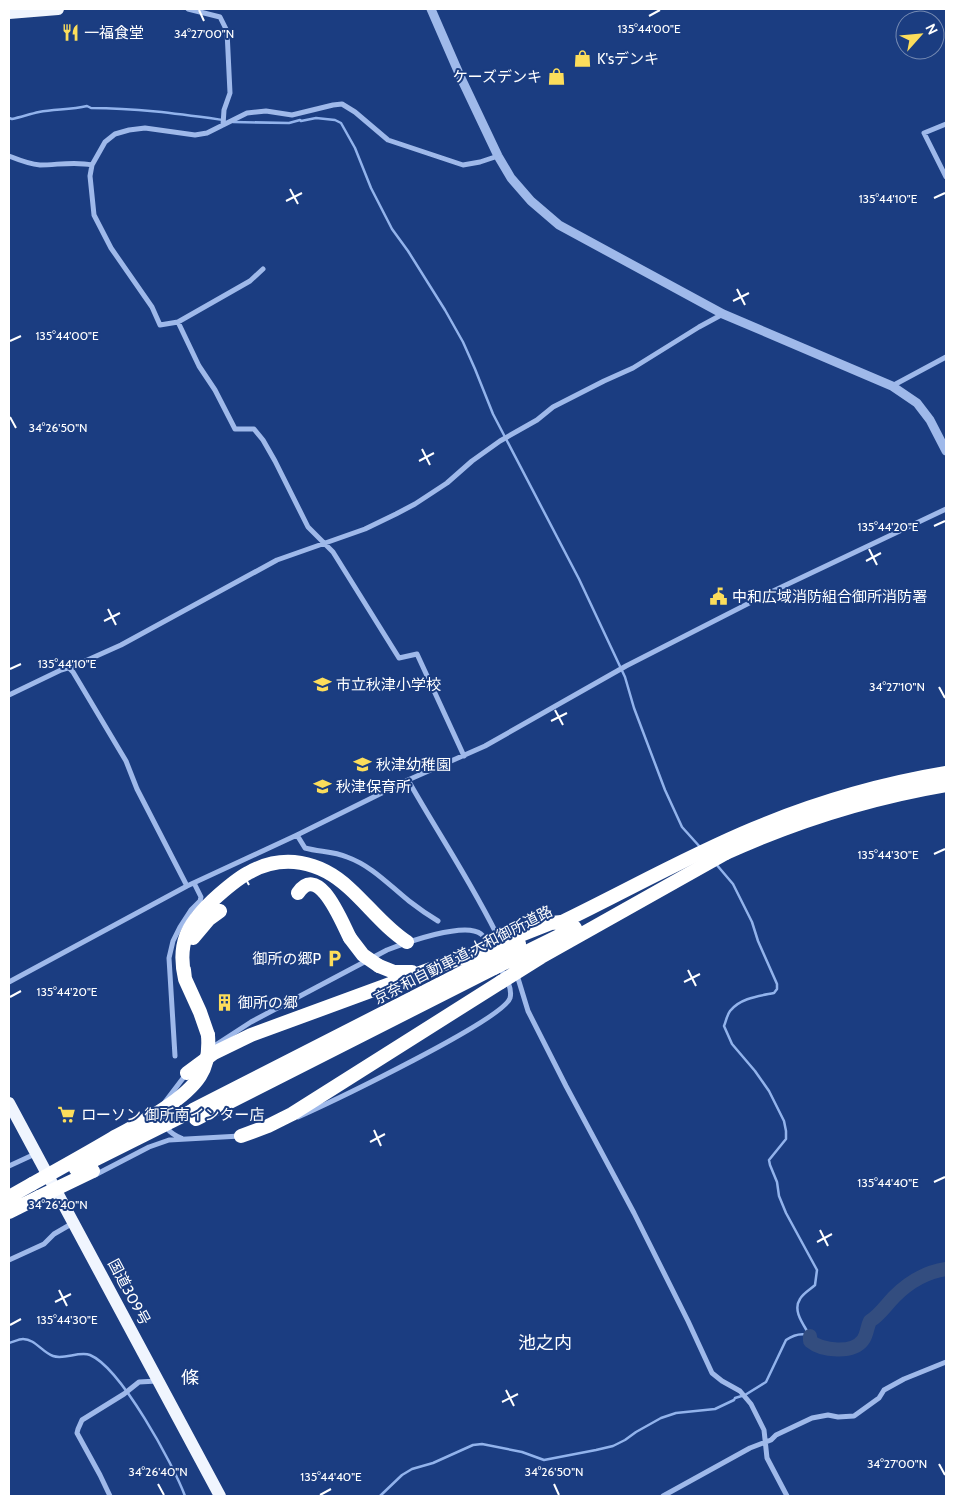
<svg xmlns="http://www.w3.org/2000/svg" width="955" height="1505" font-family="Cabin,'Noto Sans JP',sans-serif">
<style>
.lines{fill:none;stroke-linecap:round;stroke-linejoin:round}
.stream{stroke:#92b3ec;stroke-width:2.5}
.river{stroke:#334d7f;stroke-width:14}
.minor{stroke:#9fb9ea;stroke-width:5}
.tertiary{stroke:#9fb9ea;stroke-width:9}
.trunk{stroke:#f0f5fe;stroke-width:12}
.motorway{stroke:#fff;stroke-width:14}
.motorway-bridge{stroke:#fff;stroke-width:14}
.ticks{fill:none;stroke:#fff;stroke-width:2}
.labels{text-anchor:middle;stroke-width:4;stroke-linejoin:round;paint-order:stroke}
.poi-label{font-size:15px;fill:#fff;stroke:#1b3d81;text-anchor:start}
.street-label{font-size:15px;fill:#fff;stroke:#1b3d81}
.quarter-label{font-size:18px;fill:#fff;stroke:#1b3d81}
.ticks-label{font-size:12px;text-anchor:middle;fill:#fff;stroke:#1b3d81;stroke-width:4;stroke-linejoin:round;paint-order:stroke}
</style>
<rect width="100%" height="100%" fill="#1b3d81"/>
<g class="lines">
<path class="stream" d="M 9,118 L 12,119 C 21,117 30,114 39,112 C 55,109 71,110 87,106 L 91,108 C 136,108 179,114 223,120
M 233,122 L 289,123 L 300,120 L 301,121 L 316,118 L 335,120 L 341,123 L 355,148 L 371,188 L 392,229 L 408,251 L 445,310 L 463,342 L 475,369 L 493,414 L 579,579 L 625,677 L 634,708 L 665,790 L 682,827 L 700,847
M 716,864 L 733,884 L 752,922 L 758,941 L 777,984 L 777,989 L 774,993 C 759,996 740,998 730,1011 C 727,1015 726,1021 724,1026 L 732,1044 L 755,1071 L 769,1091 L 784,1121 L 786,1131 L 786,1139 L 769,1160 L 770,1165 L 777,1182 L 779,1196 L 786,1213 L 817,1270 L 815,1285 C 811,1289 803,1293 800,1299 C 792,1311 804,1325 810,1336
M 9,1343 C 13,1342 19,1339 23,1339 C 35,1339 42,1352 53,1356 C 64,1360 79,1351 90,1355 C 121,1368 173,1464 185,1496
M 380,1496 L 402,1475 L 412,1469 L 433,1463 L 473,1445 L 482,1444 L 522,1452 L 544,1460 L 596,1450 L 613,1446 L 625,1440 L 636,1432 L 661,1418 L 676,1413 L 715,1409 L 734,1400 L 735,1398 L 745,1395 L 766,1382 L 786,1340 C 793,1335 801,1333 809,1335"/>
<path class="river" d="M 810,1336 L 810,1341 C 822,1351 853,1354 863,1340 C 867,1335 867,1327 870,1321 C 880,1315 886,1305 895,1296 C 909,1282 926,1272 946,1269"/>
<path class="minor" d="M 188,9 L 220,17 L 227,31 L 230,93 L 224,110 L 223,125
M 946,124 L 924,133 L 946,177
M 9,156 C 19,160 28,164 40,165 C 57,165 75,161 92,165
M 263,269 L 250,281 L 178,322 L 160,325 L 152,307 L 111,248 L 94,215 L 90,176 L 92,165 L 105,142 L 115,134 L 129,130 L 145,128 L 195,135 L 207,133 L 247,113 L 266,111 L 292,115 L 333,105 L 342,104 L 355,112 L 388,140 L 463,165 L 480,162 L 498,156
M 178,322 L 199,366 L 215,390 L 235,429 L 254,429 L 263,440 L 275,461 L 308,527 L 333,552 L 399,658 L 417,654 L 464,756
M 892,386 L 946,357
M 68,667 L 73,672 L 126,761 L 137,789 L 187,886
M 9,695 L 61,670 L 74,666 L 121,645 L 277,560 L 365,529 L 396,514 L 415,504 L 447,483 L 472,461 L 500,441 L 537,420 L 553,407 L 604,381 L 633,368 L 699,327 L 723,314
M 408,780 C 439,835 474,886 501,943
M 297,835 L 305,848 C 319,852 333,851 347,857 C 372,866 389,885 409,901 C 418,908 428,915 438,921
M 517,975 L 528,1011 L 566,1086 L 634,1213 L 688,1321 L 712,1373 L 722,1381 L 740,1391 L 751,1404 L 764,1430 L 767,1458 L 787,1496
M 9,982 L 187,886 L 297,835 L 408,780 L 485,746 L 626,666 L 769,593 L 946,509
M 214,1046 L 251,1022 L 387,950 C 405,943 465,921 481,934 C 485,937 487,943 490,947
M 175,1056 L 169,958 L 173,941 L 180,927 L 191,910 L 200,901 L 201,897 L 194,883
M 165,1102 L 187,1073
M 163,1111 C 161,1125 169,1133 181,1138
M 298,1117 C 329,1103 503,1020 510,998 C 513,987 504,975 499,966
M 9,1166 L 35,1154
M 95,1175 L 149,1147 L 169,1140 L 240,1136
M 9,1260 L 44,1244 L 54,1234 L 73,1223
M 110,1496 L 100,1475 L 77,1433 L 78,1429 L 82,1420 L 124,1394 L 139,1382 L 157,1381
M 663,1496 L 750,1448 L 771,1440 L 776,1435 L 812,1418 L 828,1415 L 838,1417 L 854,1416 L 879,1398 L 884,1390 L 904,1379 L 946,1362"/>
<path class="tertiary" d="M 431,9 L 461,78 L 498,156 L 511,178 L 531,201 L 559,225 L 723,314 L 892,386 L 917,403 L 930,420 L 946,451"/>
<path class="trunk" d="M 9,13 L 58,9
M 9,1103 L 220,1496"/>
<path class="motorway" d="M 726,853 C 796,821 870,798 946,785
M 298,893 C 319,862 342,923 350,938
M 562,922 C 626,891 688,856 753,829 C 815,803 880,784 946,773
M 193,938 L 209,919 L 220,911
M 379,966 L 394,972 L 412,972
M 184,970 L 185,979 L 200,1012 L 208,1035
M 185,979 C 177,944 187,925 212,901 C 223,891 235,880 248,873 C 283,853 320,861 349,888 C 369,906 385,928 407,942
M 187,1073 L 214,1053 L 251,1035 L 485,949
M 193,1110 L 489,959
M 196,1119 L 494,968
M 241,1136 L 268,1126 L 292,1114 L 501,982
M 9,1197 L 32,1184
M 9,1212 L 39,1197"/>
<path class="motorway-bridge" d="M 350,938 L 363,955 L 379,966
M 485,949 L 551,923 L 562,922
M 489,959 L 519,944
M 494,968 L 575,928
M 501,982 L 541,957 L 726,853
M 76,1169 L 192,1111
M 32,1184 C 59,1169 86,1154 113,1138 C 139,1124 184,1101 200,1076 C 208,1064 209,1049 208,1035
M 39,1197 L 93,1171"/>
</g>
<path class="ticks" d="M 199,10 L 204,21M 649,16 L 660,10M 290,189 L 298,204M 934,198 L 945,193M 286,201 L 302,193M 737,289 L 745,305M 733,301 L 749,293M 10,341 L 21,336M 10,417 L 16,428M 422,449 L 430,465M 419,461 L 434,453M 934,526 L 945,521M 869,549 L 877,565M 866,561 L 881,553M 108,609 L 116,625M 104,621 L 120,613M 10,669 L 21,664M 939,687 L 945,698M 555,710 L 563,725M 551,721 L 567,713M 934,854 L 945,849M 241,870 L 249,885M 237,881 L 253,874M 688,970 L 696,986M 684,982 L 700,974M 10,997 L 21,991M 374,1130 L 381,1146M 370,1142 L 385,1134M 934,1182 L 945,1177M 10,1194 L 16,1205M 820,1230 L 828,1246M 817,1242 L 832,1234M 59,1290 L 67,1306M 55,1302 L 71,1294M 10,1325 L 21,1319M 506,1390 L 514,1406M 502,1402 L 518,1394M 939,1464 L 945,1475M 158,1484 L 164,1495M 554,1484 L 559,1495M 320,1495 L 331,1489"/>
<defs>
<symbol id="restaurant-bare" viewBox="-9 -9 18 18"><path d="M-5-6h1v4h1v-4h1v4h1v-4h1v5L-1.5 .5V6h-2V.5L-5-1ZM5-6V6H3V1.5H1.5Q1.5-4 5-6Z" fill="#fcdd5b" stroke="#1b3d81" stroke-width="2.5" paint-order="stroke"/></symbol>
<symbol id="shop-bare" viewBox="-9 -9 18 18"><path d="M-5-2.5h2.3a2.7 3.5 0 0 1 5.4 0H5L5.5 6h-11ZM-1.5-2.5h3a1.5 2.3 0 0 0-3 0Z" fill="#fcdd5b" stroke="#1b3d81" stroke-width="2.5" paint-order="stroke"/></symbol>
<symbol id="civic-bare" viewBox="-9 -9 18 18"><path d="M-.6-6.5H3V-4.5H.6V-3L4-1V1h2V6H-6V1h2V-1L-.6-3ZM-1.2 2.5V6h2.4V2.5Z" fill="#fcdd5b" stroke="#1b3d81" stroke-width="2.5" paint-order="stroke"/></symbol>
<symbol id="school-bare" viewBox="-9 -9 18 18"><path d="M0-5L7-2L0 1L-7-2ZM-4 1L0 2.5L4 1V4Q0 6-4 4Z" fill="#fcdd5b" stroke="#1b3d81" stroke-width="2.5" paint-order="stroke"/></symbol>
<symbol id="parking-bare" viewBox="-9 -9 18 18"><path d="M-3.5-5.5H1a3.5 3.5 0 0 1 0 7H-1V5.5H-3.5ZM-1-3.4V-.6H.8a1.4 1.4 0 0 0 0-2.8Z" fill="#fcdd5b" stroke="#1b3d81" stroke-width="2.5" paint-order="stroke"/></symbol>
<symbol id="building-bare" viewBox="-9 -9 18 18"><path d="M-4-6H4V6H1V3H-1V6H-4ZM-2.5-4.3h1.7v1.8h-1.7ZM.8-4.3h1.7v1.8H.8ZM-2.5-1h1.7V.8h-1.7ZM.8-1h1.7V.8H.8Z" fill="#fcdd5b" stroke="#1b3d81" stroke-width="2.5" paint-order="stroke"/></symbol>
<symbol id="supermarket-bare" viewBox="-9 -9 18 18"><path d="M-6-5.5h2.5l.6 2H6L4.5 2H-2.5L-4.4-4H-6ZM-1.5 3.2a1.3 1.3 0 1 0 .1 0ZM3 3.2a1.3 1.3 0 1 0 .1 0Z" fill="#fcdd5b" stroke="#1b3d81" stroke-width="2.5" paint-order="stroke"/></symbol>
</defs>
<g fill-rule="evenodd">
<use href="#restaurant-bare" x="58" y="20" width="25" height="25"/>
<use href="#shop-bare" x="570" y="46" width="25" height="25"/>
<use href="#shop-bare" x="544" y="64" width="25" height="25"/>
<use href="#civic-bare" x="706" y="584" width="25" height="25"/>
<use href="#school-bare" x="310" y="672" width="25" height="25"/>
<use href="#school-bare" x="350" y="752" width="25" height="25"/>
<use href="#school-bare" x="310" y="774" width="25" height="25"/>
<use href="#parking-bare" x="322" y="946" width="25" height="25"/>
<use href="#building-bare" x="212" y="990" width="25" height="25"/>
<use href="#supermarket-bare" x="54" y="1102" width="25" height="25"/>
</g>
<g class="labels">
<g class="poi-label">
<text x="84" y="38">一福食堂</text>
<text x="597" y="64">K'sデンキ</text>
<text x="542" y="82" text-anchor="end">ケーズデンキ</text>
<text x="732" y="602">中和広域消防組合御所消防署</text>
<text x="336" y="690">市立秋津小学校</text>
<text x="376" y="770">秋津幼稚園</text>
<text x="336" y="792">秋津保育所</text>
<text x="321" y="964" text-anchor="end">御所の郷P</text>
<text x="238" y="1008">御所の郷</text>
<text x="81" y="1120">ローソン 御所南インター店</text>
</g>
<g class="street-label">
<text transform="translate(463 955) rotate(-27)" y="5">京奈和自動車道;大和御所道路</text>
<text transform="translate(129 1292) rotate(62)" y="5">国道309号</text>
</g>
<g class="quarter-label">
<text x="545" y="1349">池之内</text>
<text x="190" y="1384">條</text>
</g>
</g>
<g class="ticks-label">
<text x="649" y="33">135°44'00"E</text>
<text x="204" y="38">34°27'00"N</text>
<text x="888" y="203">135°44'10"E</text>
<text x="67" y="340">135°44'00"E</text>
<text x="58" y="432">34°26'50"N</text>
<text x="888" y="531">135°44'20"E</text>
<text x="67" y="668">135°44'10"E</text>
<text x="897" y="691">34°27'10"N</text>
<text x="888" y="859">135°44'30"E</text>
<text x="67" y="996">135°44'20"E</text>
<text x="888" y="1187">135°44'40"E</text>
<text x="58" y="1209">34°26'40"N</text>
<text x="67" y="1324">135°44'30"E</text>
<text x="897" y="1468">34°27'00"N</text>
<text x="158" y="1476">34°26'40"N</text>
<text x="554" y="1476">34°26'50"N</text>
<text x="331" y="1481">135°44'40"E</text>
</g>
<rect width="955" height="1505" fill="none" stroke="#ffffff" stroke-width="20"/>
<g transform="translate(920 35) rotate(63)"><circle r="24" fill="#1b3d81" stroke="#768bb3"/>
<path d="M0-4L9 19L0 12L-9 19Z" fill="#fcdd5b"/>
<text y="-8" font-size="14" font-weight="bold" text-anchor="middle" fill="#ffffff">N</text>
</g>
</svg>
